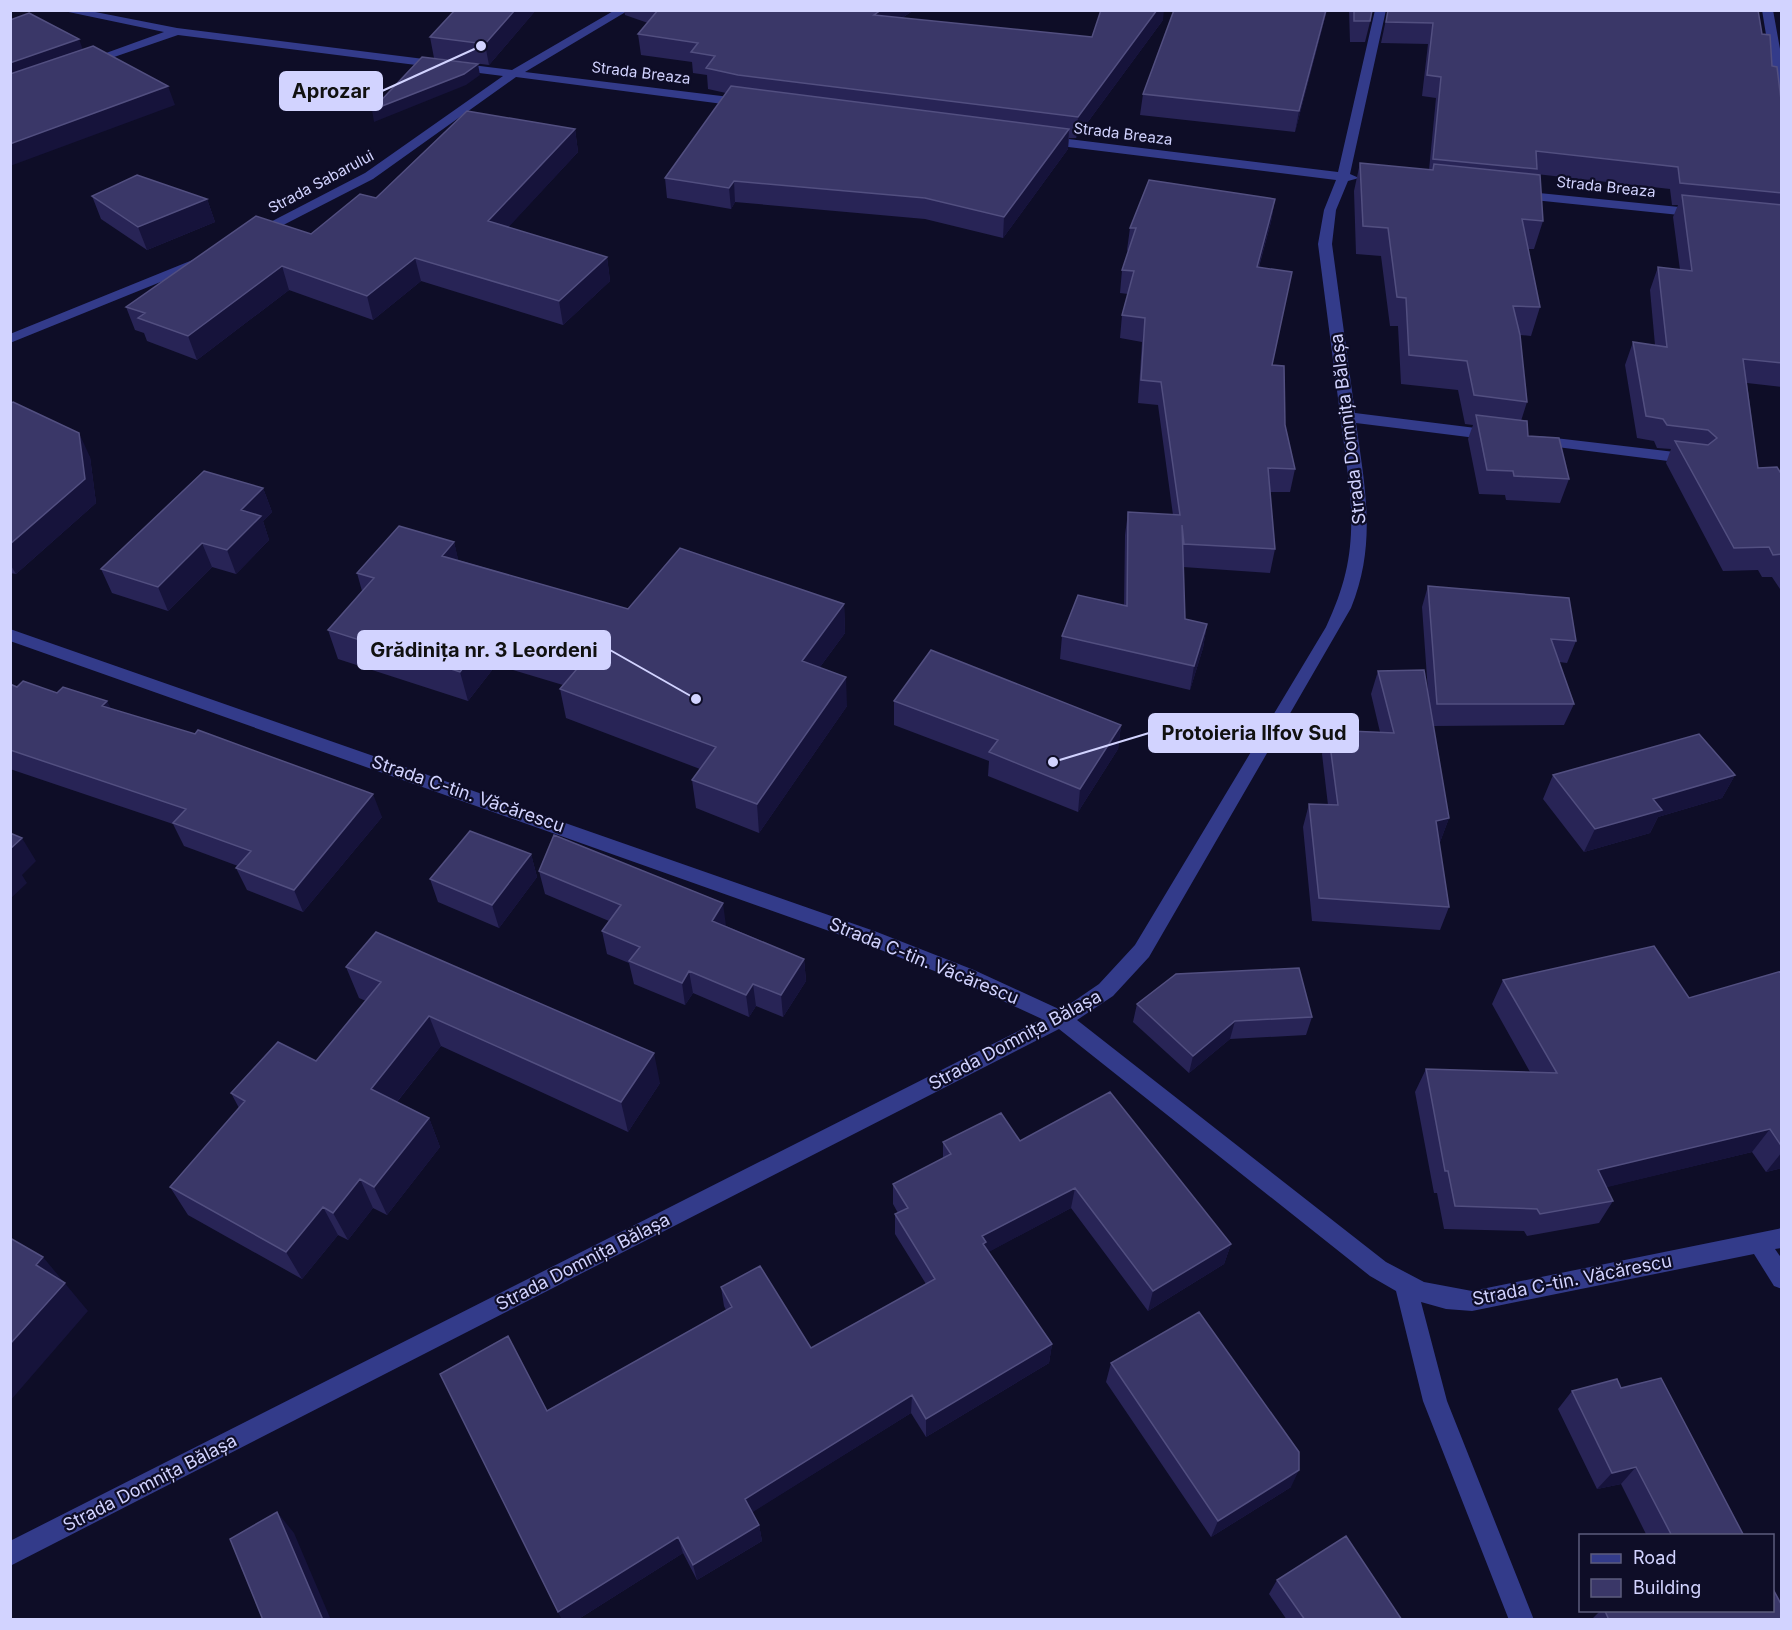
<svg xmlns="http://www.w3.org/2000/svg" width="1792" height="1630" font-family="Inter,sans-serif">
<style>
.lines{fill:none;stroke-linecap:round;stroke-linejoin:round}
.minor{fill:#333b8a;fill-rule:evenodd}
.wall{fill:#282456}
.shaded-wall{fill:#16133b}
.building{fill:#3a3768;stroke:#524f80;stroke-width:1.5}
.labels{text-anchor:middle;stroke-width:4.5;stroke-linejoin:round;paint-order:stroke}
.far-street-label{font-size:15px;fill:#d2d3ff;stroke:#0e0d27}
.street-label{font-size:18px;fill:#d2d3ff;stroke:#0e0d27}
.leader{fill:none;stroke:#d2d3ff;stroke-width:2}
.callout-dot{fill:#d2d3ff;stroke:#0e0d27;stroke-width:2}
.callout{fill:#d2d3ff;stroke:#d2d3ff;stroke-width:2}
.callout-label{font-size:20px;text-anchor:middle;font-weight:bold;fill:#111}
</style>
<rect width="100%" height="100%" fill="#0e0d27"/>
<g class="lines">
<path class="minor" d="M 59,10 L 85,10 L 177,28 L 512,70 L 615,10 L 629,10 L 525,72 L 746,99 L 752,103 L 746,107 L 516,77 L 373,179 L 258,238 L 252,234 L 253,231 L 365,173 L 503,76 L 178,35 L 88,66 L 84,65 L 84,61 L 164,32 Z
M 1375,10 L 1386,10 L 1350,174 L 1359,178 L 1348,181 L 1336,210 L 1332,244 L 1355,413 L 1492,430 L 1499,435 L 1492,440 L 1356,423 C 1365,488 1377,544 1351,608 L 1149,957 L 1113,996 L 1077,1020 L 1386,1262 L 1424,1282 L 1472,1291 L 1782,1228 L 1782,1248 L 1775,1249 L 1782,1259 L 1782,1289 L 1774,1286 L 1754,1254 L 1472,1311 L 1446,1309 L 1421,1302 L 1447,1401 L 1534,1620 L 1509,1620 L 1423,1401 L 1396,1291 L 1370,1276 L 1059,1029 L 10,1566 L 10,1541 L 1042,1019 L 960,981 L 863,943 L 10,641 L 10,629 L 877,932 L 974,970 L 1061,1010 L 1099,984 L 1135,945 L 1326,627 C 1349,578 1354,544 1350,491 L 1318,244 L 1324,210 L 1336,180 L 1044,144 L 1038,140 L 1044,136 L 1338,172 Z
M 1762,10 L 1773,10 L 1782,60 L 1782,99 L 1776,96 Z
M 1518,191 L 1699,209 L 1705,213 L 1699,217 L 1514,198 L 1512,195 Z
M 200,257 L 207,261 L 205,264 L 10,343 L 10,334 Z
M 1538,436 L 1692,454 L 1699,459 L 1692,464 L 1533,444 L 1531,441 L 1533,438 Z"/>
</g>
<path class="wall" d="M 536,10 L 489,65 L 434,58 L 430,37 Z
M 624,10 L 914,10 L 902,18 L 1092,37 L 1163,20 L 1076,138 L 1069,138 L 1068,149 L 1003,238 L 925,219 L 735,202 L 731,209 L 667,198 L 665,178 L 726,93 L 708,89 L 707,75 L 693,73 L 692,62 L 641,55 L 638,34 L 648,23 L 625,15 Z
M 1327,10 L 1295,132 L 1140,115 L 1143,94 Z
M 1349,10 L 1373,10 L 1365,42 L 1350,42 Z
M 1388,10 L 1762,34 L 1772,66 L 1782,108 L 1782,387 L 1747,383 L 1758,468 L 1782,475 L 1782,592 L 1772,577 L 1762,577 L 1758,570 L 1723,571 L 1666,463 L 1671,449 L 1657,448 L 1654,441 L 1637,438 L 1625,365 L 1633,342 L 1655,345 L 1650,290 L 1658,267 L 1680,270 L 1673,217 L 1678,205 L 1672,205 L 1670,189 L 1536,174 L 1543,221 L 1534,249 L 1528,249 L 1540,307 L 1531,336 L 1520,335 L 1527,402 L 1521,421 L 1528,436 L 1569,479 L 1560,503 L 1506,500 L 1505,495 L 1479,494 L 1468,439 L 1473,425 L 1465,424 L 1458,390 L 1401,384 L 1398,326 L 1390,326 L 1381,256 L 1356,254 L 1354,191 L 1360,163 L 1429,170 L 1436,98 L 1422,96 L 1428,44 L 1381,43 Z
M 575,129 L 578,152 L 508,227 L 607,257 L 610,281 L 563,325 L 421,281 L 373,320 L 289,290 L 197,360 L 147,341 L 144,333 L 135,330 L 126,307 L 311,234 L 376,198 Z
M 92,196 L 207,199 L 215,222 L 147,250 L 101,219 Z
M 1275,199 L 1271,222 L 1259,267 L 1272,365 L 1295,469 L 1290,492 L 1270,492 L 1275,549 L 1270,573 L 1183,567 L 1185,619 L 1207,624 L 1203,648 L 1190,690 L 1060,659 L 1062,636 L 1124,606 L 1125,535 L 1128,512 L 1173,515 L 1158,405 L 1138,403 L 1142,342 L 1120,338 L 1122,315 L 1128,294 L 1120,293 L 1122,270 L 1128,251 L 1127,250 L 1130,228 Z
M 10,404 L 90,457 L 96,503 L 16,574 L 10,573 Z
M 263,488 L 272,512 L 263,521 L 269,540 L 236,574 L 212,567 L 168,611 L 112,593 L 101,569 Z
M 454,542 L 458,560 L 628,609 L 844,604 L 845,633 L 820,667 L 847,706 L 759,833 L 696,808 L 692,780 L 700,769 L 566,718 L 560,689 L 563,685 L 496,665 L 468,701 L 338,659 L 328,630 L 362,591 L 357,573 Z
M 1428,586 L 1576,641 L 1567,663 L 1559,662 L 1574,704 L 1564,725 L 1433,726 L 1449,818 L 1440,842 L 1439,842 L 1449,907 L 1440,930 L 1312,921 L 1303,827 L 1309,804 L 1328,805 L 1322,754 L 1328,730 L 1380,732 L 1371,694 L 1378,671 L 1428,692 L 1422,607 Z
M 10,684 L 17,687 L 111,709 L 382,817 L 303,912 L 247,890 L 236,868 L 238,866 L 184,846 L 173,824 L 10,769 Z
M 894,701 L 1121,725 L 1118,749 L 1078,812 L 988,776 L 989,761 L 894,725 Z
M 1553,775 L 1735,775 L 1722,798 L 1658,817 L 1650,833 L 1584,852 L 1543,799 Z
M 531,854 L 537,877 L 499,928 L 438,902 L 430,879 Z
M 539,871 L 726,926 L 804,959 L 806,981 L 783,1017 L 756,1006 L 749,1017 L 693,993 L 685,1005 L 634,984 L 629,963 L 607,954 L 602,931 L 609,921 L 545,894 Z
M 346,967 L 660,1083 L 628,1132 L 441,1046 L 397,1102 L 429,1118 L 440,1147 L 387,1215 L 373,1208 L 348,1240 L 338,1235 L 302,1279 L 188,1215 L 170,1187 L 239,1108 L 231,1093 L 316,1061 L 366,1001 L 359,998 Z
M 1782,971 L 1782,1168 L 1766,1172 L 1752,1152 L 1606,1187 L 1613,1201 L 1599,1223 L 1527,1236 L 1524,1231 L 1444,1229 L 1437,1193 L 1434,1193 L 1415,1092 L 1426,1069 L 1530,1072 L 1492,1004 L 1503,980 L 1689,998 Z
M 1137,1004 L 1312,1017 L 1306,1035 L 1230,1039 L 1189,1073 L 1133,1022 Z
M 1020,1141 L 1231,1244 L 1224,1264 L 1148,1311 L 1071,1208 L 988,1252 L 1052,1344 L 1049,1363 L 926,1437 L 911,1413 L 752,1512 L 759,1525 L 762,1541 L 697,1580 L 683,1553 L 577,1620 L 562,1620 L 547,1411 L 726,1310 L 724,1306 L 721,1287 L 811,1348 L 926,1284 L 895,1234 L 895,1214 L 898,1213 L 893,1204 L 893,1184 L 943,1158 L 943,1142 Z
M 1111,1363 L 1291,1487 L 1211,1537 L 1106,1382 Z
M 1621,1388 L 1744,1536 L 1647,1536 L 1621,1484 L 1597,1489 L 1558,1409 L 1572,1391 Z
M 1277,1580 L 1402,1620 L 1287,1620 L 1269,1594 Z
M 1600,1611 L 1773,1611 L 1782,1620 L 1591,1620 Z"/>
<path class="shaded-wall" d="M 515,10 L 536,10 L 489,65 L 485,44 Z
M 881,10 L 914,10 L 874,36 L 874,15 Z
M 1157,10 L 1164,10 L 1163,20 L 1076,138 L 1078,117 Z
M 1326,10 L 1327,10 L 1295,132 L 1299,111 Z
M 79,39 L 86,58 L 10,84 L 10,63 Z
M 478,64 L 480,75 L 466,85 L 374,122 L 372,110 Z
M 168,86 L 175,105 L 10,166 L 10,144 Z
M 575,129 L 578,152 L 492,245 L 488,221 Z
M 1069,129 L 1068,149 L 1003,238 L 1004,217 Z
M 734,181 L 735,202 L 731,209 L 729,188 Z
M 207,199 L 215,222 L 147,250 L 138,227 Z
M 1275,199 L 1271,222 L 1252,290 L 1257,267 Z
M 607,257 L 610,281 L 563,325 L 559,301 Z
M 415,258 L 421,281 L 373,320 L 367,296 Z
M 282,266 L 289,290 L 197,360 L 188,336 Z
M 79,433 L 90,457 L 96,503 L 16,574 L 10,564 L 10,544 Z
M 263,488 L 272,512 L 263,521 L 269,540 L 236,574 L 227,550 L 241,510 Z
M 454,542 L 461,571 L 442,556 Z
M 202,543 L 212,567 L 168,611 L 158,587 Z
M 844,604 L 845,633 L 803,690 L 802,661 Z
M 1207,624 L 1203,648 L 1190,690 L 1194,666 Z
M 489,635 L 496,665 L 468,701 L 460,672 Z
M 846,677 L 847,706 L 759,833 L 757,804 Z
M 107,701 L 119,724 L 102,706 Z
M 1121,725 L 1118,749 L 1078,812 L 1080,789 Z
M 1735,775 L 1722,798 L 1658,817 L 1650,833 L 1584,852 L 1595,829 L 1653,799 Z
M 373,794 L 382,817 L 303,912 L 294,890 Z
M 1449,818 L 1440,842 L 1427,844 L 1436,821 Z
M 22,838 L 36,861 L 22,875 L 27,883 L 10,899 L 10,849 Z
M 531,854 L 537,877 L 499,928 L 492,905 Z
M 723,903 L 726,926 L 715,943 L 712,921 Z
M 804,959 L 806,981 L 783,1017 L 781,995 Z
M 689,971 L 693,993 L 685,1005 L 682,983 Z
M 753,984 L 756,1006 L 749,1017 L 746,995 Z
M 429,1016 L 441,1046 L 384,1118 L 371,1089 Z
M 1235,1021 L 1230,1039 L 1189,1073 L 1193,1056 Z
M 654,1053 L 660,1083 L 628,1132 L 621,1102 Z
M 429,1118 L 440,1147 L 387,1215 L 374,1187 Z
M 1770,1129 L 1752,1152 L 1583,1193 L 1598,1170 Z
M 1782,1152 L 1782,1168 L 1766,1172 Z
M 360,1179 L 373,1208 L 348,1240 L 333,1213 Z
M 1075,1188 L 1071,1208 L 985,1254 L 982,1236 Z
M 323,1207 L 338,1235 L 302,1279 L 286,1252 Z
M 1231,1244 L 1224,1264 L 1148,1311 L 1153,1291 Z
M 43,1257 L 88,1311 L 10,1401 L 10,1344 L 36,1265 Z
M 1052,1344 L 1049,1363 L 926,1437 L 926,1419 Z
M 912,1395 L 911,1413 L 748,1515 L 745,1499 Z
M 1636,1467 L 1621,1484 L 1597,1489 L 1612,1473 Z
M 1299,1470 L 1291,1487 L 1211,1537 L 1218,1521 Z
M 277,1512 L 294,1533 L 331,1620 L 323,1620 Z
M 759,1525 L 762,1541 L 697,1580 L 693,1565 Z
M 678,1537 L 683,1553 L 577,1620 L 562,1620 L 558,1612 Z"/>
<path class="building" d="M 455,10 L 515,10 L 485,44 L 430,37 Z
M 658,10 L 881,10 L 874,15 L 1092,37 L 1101,10 L 1157,10 L 1078,117 L 738,75 L 706,68 L 715,56 L 691,52 L 698,43 L 638,34 Z
M 1174,10 L 1326,10 L 1299,111 L 1143,94 Z
M 1354,10 L 1372,10 L 1370,21 L 1354,21 Z
M 1388,10 L 1758,10 L 1762,34 L 1770,35 L 1772,66 L 1777,67 L 1782,108 L 1782,193 L 1680,183 L 1678,167 L 1536,151 L 1537,169 L 1433,159 L 1441,77 L 1427,75 L 1433,23 L 1386,22 Z
M 29,13 L 79,39 L 10,63 L 10,20 Z
M 93,46 L 168,86 L 10,144 L 10,74 Z
M 422,57 L 478,64 L 464,74 L 372,110 Z
M 731,86 L 1069,129 L 1004,217 L 925,198 L 734,181 L 729,188 L 665,178 Z
M 467,111 L 575,129 L 488,221 L 607,257 L 559,301 L 415,258 L 367,296 L 282,266 L 188,336 L 138,318 L 145,313 L 126,307 L 256,216 L 311,234 L 360,194 L 376,198 Z
M 1360,163 L 1433,170 L 1434,164 L 1540,175 L 1543,221 L 1522,219 L 1540,307 L 1513,306 L 1520,335 L 1527,402 L 1474,395 L 1467,361 L 1409,355 L 1406,298 L 1397,297 L 1388,228 L 1363,226 Z
M 137,175 L 207,199 L 138,227 L 92,196 Z
M 1149,180 L 1275,199 L 1257,267 L 1292,272 L 1272,365 L 1284,366 L 1285,425 L 1295,469 L 1268,468 L 1275,549 L 1184,544 L 1182,525 L 1185,619 L 1207,624 L 1194,666 L 1062,636 L 1078,595 L 1127,606 L 1128,512 L 1180,515 L 1161,382 L 1141,380 L 1145,318 L 1122,315 L 1134,271 L 1122,270 L 1136,228 L 1130,228 Z
M 1682,195 L 1782,205 L 1782,363 L 1743,359 L 1758,468 L 1777,467 L 1782,475 L 1782,554 L 1773,555 L 1769,547 L 1734,548 L 1675,441 L 1708,445 L 1717,438 L 1708,430 L 1667,425 L 1663,419 L 1646,416 L 1633,342 L 1667,347 L 1658,267 L 1692,271 Z
M 13,402 L 79,433 L 85,479 L 10,544 L 10,404 Z
M 1476,415 L 1527,421 L 1528,436 L 1559,438 L 1569,479 L 1514,476 L 1513,471 L 1487,470 Z
M 204,471 L 263,488 L 241,510 L 261,516 L 227,550 L 202,543 L 158,587 L 101,569 Z
M 399,526 L 454,542 L 442,556 L 628,609 L 680,548 L 844,604 L 802,661 L 846,677 L 757,804 L 692,780 L 716,747 L 560,689 L 582,663 L 489,635 L 460,672 L 328,630 L 374,578 L 357,573 Z
M 1428,586 L 1569,598 L 1576,641 L 1551,639 L 1574,704 L 1437,704 Z
M 931,650 L 1121,725 L 1080,789 L 989,752 L 998,740 L 894,701 Z
M 1424,670 L 1449,818 L 1436,821 L 1449,907 L 1319,898 L 1309,804 L 1338,805 L 1328,730 L 1394,733 L 1378,671 Z
M 23,681 L 57,693 L 63,687 L 107,701 L 102,706 L 195,734 L 198,730 L 373,794 L 294,890 L 236,868 L 251,851 L 173,823 L 186,809 L 10,750 L 10,684 L 17,687 Z
M 1699,734 L 1735,775 L 1653,799 L 1662,810 L 1595,829 L 1553,775 Z
M 470,831 L 531,854 L 492,905 L 430,879 Z
M 10,833 L 22,838 L 10,849 Z
M 554,835 L 723,903 L 712,921 L 804,959 L 781,995 L 753,984 L 746,995 L 689,971 L 682,983 L 629,961 L 640,947 L 602,931 L 621,905 L 539,871 Z
M 376,932 L 654,1053 L 621,1102 L 429,1016 L 371,1089 L 429,1118 L 374,1187 L 360,1179 L 333,1213 L 323,1207 L 286,1252 L 170,1187 L 245,1101 L 231,1093 L 278,1042 L 316,1061 L 381,982 L 346,967 Z
M 1654,946 L 1689,998 L 1782,971 L 1782,1147 L 1770,1129 L 1598,1170 L 1613,1201 L 1540,1214 L 1537,1209 L 1455,1206 L 1448,1171 L 1445,1171 L 1426,1069 L 1557,1073 L 1503,980 Z
M 1299,968 L 1312,1017 L 1235,1021 L 1193,1056 L 1137,1004 L 1176,974 Z
M 1110,1092 L 1231,1244 L 1153,1291 L 1075,1188 L 982,1236 L 986,1242 L 983,1244 L 1052,1344 L 926,1419 L 912,1395 L 745,1499 L 759,1525 L 693,1565 L 678,1537 L 558,1612 L 440,1374 L 508,1336 L 547,1411 L 732,1307 L 721,1287 L 760,1266 L 811,1348 L 935,1279 L 895,1214 L 908,1208 L 893,1184 L 951,1154 L 943,1142 L 1001,1113 L 1020,1141 Z
M 10,1238 L 43,1257 L 36,1265 L 65,1283 L 10,1344 Z
M 1199,1312 L 1299,1452 L 1299,1470 L 1218,1521 L 1111,1363 Z
M 1661,1378 L 1744,1536 L 1672,1536 L 1636,1467 L 1612,1473 L 1572,1391 L 1617,1379 L 1621,1388 Z
M 277,1512 L 323,1620 L 263,1620 L 230,1539 Z
M 1346,1536 L 1402,1620 L 1305,1620 L 1277,1580 Z
M 1773,1589 L 1782,1606 L 1782,1620 L 1609,1620 L 1605,1611 L 1773,1611 Z"/>
<g class="labels">
<g class="far-street-label">
<text transform="translate(641 73) rotate(7)" y="5">Strada Breaza</text>
<text transform="translate(1123 134) rotate(7)" y="5">Strada Breaza</text>
<text transform="translate(321 182) rotate(-28)" y="5">Strada Sabarului</text>
<text transform="translate(1606 187) rotate(6)" y="5">Strada Breaza</text>
</g>
<g class="street-label">
<text transform="translate(1348 429) rotate(-97)" y="6">Strada Domnița Bălașa</text>
<text transform="translate(468 794) rotate(19)" y="6">Strada C-tin. Văcărescu</text>
<text transform="translate(924 961) rotate(22)" y="6">Strada C-tin. Văcărescu</text>
<text transform="translate(1015 1040) rotate(-28)" y="6">Strada Domnița Bălașa</text>
<text transform="translate(583 1262) rotate(-27)" y="6">Strada Domnița Bălașa</text>
<text transform="translate(1572 1280) rotate(-11)" y="6">Strada C-tin. Văcărescu</text>
<text transform="translate(150 1483) rotate(-27)" y="6">Strada Domnița Bălașa</text>
</g>
</g>
<path class="leader" d="M481 46L382 91M696 699L610 650M1053 762L1149 733"/>
<g class="callout-dot">
<circle cx="481" cy="46" r="6"/>
<circle cx="696" cy="699" r="6"/>
<circle cx="1053" cy="762" r="6"/>
</g>
<g class="callout">
<rect x="280" y="72" width="102" height="38" rx="6"/>
<rect x="358" y="631" width="252" height="38" rx="6"/>
<rect x="1149" y="714" width="209" height="38" rx="6"/>
</g>
<g class="callout-label">
<text x="331" y="98">Aprozar</text>
<text x="484" y="657">Grădinița nr. 3 Leordeni</text>
<text x="1254" y="740">Protoieria Ilfov Sud</text>
</g>
<rect width="1792" height="1630" fill="none" stroke="#d2d3ff" stroke-width="24"/>
<rect x="1579" y="1534" width="195" height="78" fill="#0e0d27" stroke="#5c5c7d" stroke-width="1.5"/>
<rect x="1591" y="1554" width="30" height="9" fill="#333b8a" stroke="#5c5c7d" stroke-width="1.5"/>
<text x="1633" y="1564" font-size="18" fill="#d2d3ff">Road</text>
<rect x="1591" y="1579" width="30" height="18" fill="#3a3768" stroke="#5c5c7d" stroke-width="1.5"/>
<text x="1633" y="1594" font-size="18" fill="#d2d3ff">Building</text>
</svg>
